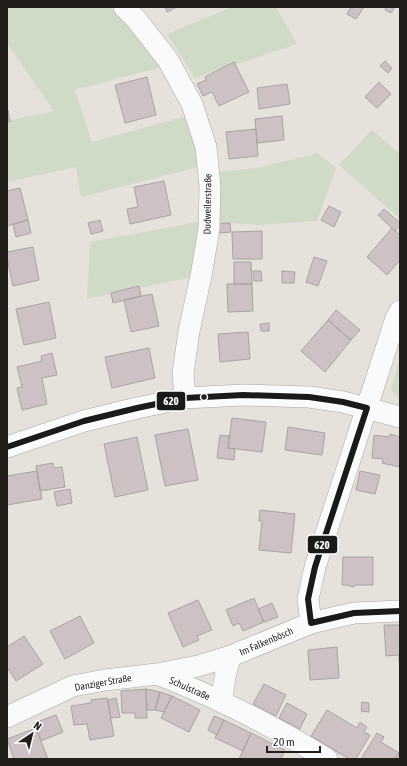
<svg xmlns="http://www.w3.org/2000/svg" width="407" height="766" font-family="'Asap Condensed',sans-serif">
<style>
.green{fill:#cfdac7}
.building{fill:#cdc1c4;stroke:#a8a4a2}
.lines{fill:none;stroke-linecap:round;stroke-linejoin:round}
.minor-casing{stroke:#aaa6a2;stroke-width:22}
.minor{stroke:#fbfafa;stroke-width:21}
.bus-1-casing{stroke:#fff;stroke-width:9}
.bus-1{stroke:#1a1a18;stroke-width:6}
.bus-dot{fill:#221f1b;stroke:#fff;stroke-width:1.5}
.labels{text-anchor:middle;stroke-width:3;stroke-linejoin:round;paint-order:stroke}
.street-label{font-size:10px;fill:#221f1b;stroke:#fff}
.line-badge{stroke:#fff;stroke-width:1.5}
.badge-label{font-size:11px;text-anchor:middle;font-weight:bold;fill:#fff}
</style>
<rect width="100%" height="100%" fill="#e6e1db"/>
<path class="green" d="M 7,7 L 110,7 L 143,40 L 161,67 L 75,90 L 92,142 L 187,116 L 192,131 L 199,167 L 81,197 L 76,167 L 7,182 L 7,121 L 54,111 L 7,43 Z
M 232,7 L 276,7 L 297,44 L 195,78 L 167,34 Z
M 372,130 L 400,154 L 400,219 L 339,165 Z
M 318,153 L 336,168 L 317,221 L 258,225 L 230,223 L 218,224 L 218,172 L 257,168 Z
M 198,222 L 199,242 L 191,277 L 87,299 L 90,242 Z
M 400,357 L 400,401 L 391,389 Z"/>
<path class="building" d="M 165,7 L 177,7 L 167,12 Z
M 351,7 L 364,7 L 356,19 L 347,14 Z
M 386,7 L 395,7 L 391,13 L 385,10 Z
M 385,61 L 392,68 L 388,73 L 380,66 Z
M 234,62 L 249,92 L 219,106 L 212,92 L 203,96 L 197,84 L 206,80 L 205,77 Z
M 147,77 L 156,115 L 125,123 L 115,85 Z
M 379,82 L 391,94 L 377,108 L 365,97 Z
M 287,84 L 290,104 L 259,109 L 257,88 Z
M 7,110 L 8,110 L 10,121 L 7,122 Z
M 282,116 L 284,140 L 257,143 L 255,119 Z
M 256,129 L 258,156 L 229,159 L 226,132 Z
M 164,181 L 171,215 L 130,224 L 127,209 L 138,207 L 134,187 Z
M 20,188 L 28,220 L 7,226 L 7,191 Z
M 329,206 L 341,212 L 334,227 L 321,220 Z
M 384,209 L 400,223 L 400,226 L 395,231 L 378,215 Z
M 28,220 L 31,233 L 16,237 L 13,224 Z
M 100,220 L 103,231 L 91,234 L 88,223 Z
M 230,223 L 231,232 L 219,233 L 218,224 Z
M 392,228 L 400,235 L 400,260 L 387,275 L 367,257 Z
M 262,231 L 262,259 L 233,259 L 232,232 Z
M 33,247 L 39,280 L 13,286 L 7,258 L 7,252 Z
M 314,257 L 327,261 L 318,286 L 306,282 Z
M 234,262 L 251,262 L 252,284 L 234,284 Z
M 253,271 L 261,271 L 262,281 L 254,281 Z
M 282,271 L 295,272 L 294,283 L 282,283 Z
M 227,284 L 252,284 L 253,311 L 228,312 Z
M 139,286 L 141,296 L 113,303 L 111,293 Z
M 152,294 L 159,326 L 131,332 L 124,300 Z
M 49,302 L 56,338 L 24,345 L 16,309 Z
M 336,310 L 360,330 L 351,340 L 328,320 Z
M 328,320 L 351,340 L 325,372 L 301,351 Z
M 269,323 L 269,331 L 261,331 L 260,324 Z
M 248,332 L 250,359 L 220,362 L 218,334 Z
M 149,348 L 155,378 L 112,388 L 105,357 Z
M 52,353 L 57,375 L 42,378 L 47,404 L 22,410 L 17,388 L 22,387 L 17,367 L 42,361 L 41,356 Z
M 232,418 L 266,422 L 262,452 L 228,448 Z
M 288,427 L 325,433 L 322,455 L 285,450 Z
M 188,429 L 198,480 L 165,486 L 155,435 Z
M 390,434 L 400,437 L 400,467 L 382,463 L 383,459 L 372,458 L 374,435 L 389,437 Z
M 220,435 L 229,436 L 228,448 L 235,449 L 234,460 L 217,458 Z
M 137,437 L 148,490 L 115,497 L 104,444 Z
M 53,463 L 54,468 L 62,467 L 65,487 L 40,491 L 36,466 Z
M 37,471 L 42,499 L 7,505 L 7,476 Z
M 360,471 L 380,475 L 375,494 L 356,490 Z
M 70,489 L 72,503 L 57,506 L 54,492 Z
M 260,510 L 295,514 L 291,553 L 259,550 L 262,521 L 259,521 Z
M 343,557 L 373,557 L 373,585 L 356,585 L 354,587 L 349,586 L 347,585 L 342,585 Z
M 254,598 L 264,622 L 243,631 L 239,623 L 233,626 L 226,610 Z
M 198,600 L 212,630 L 197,636 L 199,640 L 183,647 L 168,613 Z
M 272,603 L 278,617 L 264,622 L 258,609 Z
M 80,616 L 94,643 L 65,659 L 50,631 Z
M 384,625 L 400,625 L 400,662 L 399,662 L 399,655 L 386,656 Z
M 24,636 L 43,664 L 16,681 L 7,667 L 7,647 Z
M 337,647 L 339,678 L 310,680 L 308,650 Z
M 264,684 L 286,695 L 276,716 L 253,704 Z
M 146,689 L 147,718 L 135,718 L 135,713 L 122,713 L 121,691 Z
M 146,689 L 160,692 L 155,710 L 147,710 Z
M 160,692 L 172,696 L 164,712 L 155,710 Z
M 172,696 L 200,710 L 189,732 L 161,718 Z
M 107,698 L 114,736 L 90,740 L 87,724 L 74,725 L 71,706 L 91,703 L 91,700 Z
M 116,698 L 120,717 L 111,718 L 108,700 Z
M 362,702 L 369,703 L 369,712 L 361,711 Z
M 287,703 L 307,714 L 300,729 L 279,718 Z
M 327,710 L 357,728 L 360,722 L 367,727 L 364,732 L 370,735 L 356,759 L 349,759 L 311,736 Z
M 56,715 L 63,732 L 41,741 L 34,723 Z
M 214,716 L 224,720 L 217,735 L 208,730 Z
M 224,720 L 251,733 L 243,751 L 215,738 Z
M 36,728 L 48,759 L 14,759 L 7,739 Z
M 251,733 L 285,750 L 281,759 L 239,759 Z
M 377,733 L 384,737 L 381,742 L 399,753 L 395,759 L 361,759 Z
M 399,753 L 400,753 L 400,759 L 395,759 Z"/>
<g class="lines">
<defs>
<path id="minor" d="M 124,7 L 136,19 L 168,60 L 192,104 L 206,147 L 210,186 L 209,229 L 201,276 L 189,331 L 183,373 L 185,398
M 7,447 L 84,421 L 137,408 L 185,398 L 243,395 L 309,397 L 343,402 L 400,417
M 311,623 L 308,599 L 315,567 L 396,318 L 400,311
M 157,674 C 216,697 273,726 327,759
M 223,703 C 222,686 225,672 231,656
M 7,717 L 73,686 L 105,680 L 157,674 L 198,666 L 231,656 L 311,623 L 354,613 L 400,611"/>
</defs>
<use href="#minor" class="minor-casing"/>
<use href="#minor" class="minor"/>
<defs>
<path id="bus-1" d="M 7,447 L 84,421 L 137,408 L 185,398 L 243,395 L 309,397 L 343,402 L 367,408 L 315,567 L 308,599 L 311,623 L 354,613 L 400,611"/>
</defs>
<use href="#bus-1" class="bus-1-casing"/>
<use href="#bus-1" class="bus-1"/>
</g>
<circle class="bus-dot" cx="204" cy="397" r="3.5"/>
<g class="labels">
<g class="street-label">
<text transform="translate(207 204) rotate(-89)" y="4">Dudweilerstraße</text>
<text transform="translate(266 641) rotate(-23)" y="4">Im Falkenbösch</text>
<text transform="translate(103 682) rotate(-10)" y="4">Danziger Straße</text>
<text transform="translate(190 688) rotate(24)" y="4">Schulstraße</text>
</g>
</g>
<g class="line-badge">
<rect x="156" y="391" width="30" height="20" rx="4" fill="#1a1a18"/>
<rect x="307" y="535" width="31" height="19" rx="4" fill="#1a1a18"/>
</g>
<g class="badge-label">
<text x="171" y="405">620</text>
<text x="322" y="549">620</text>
</g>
<rect width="407" height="766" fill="none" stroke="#221f1b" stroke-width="16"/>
<g transform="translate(32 734) rotate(35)" stroke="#ffffff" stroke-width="3" paint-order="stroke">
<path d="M0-3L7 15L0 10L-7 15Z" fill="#221f1b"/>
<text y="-6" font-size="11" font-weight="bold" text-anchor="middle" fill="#221f1b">N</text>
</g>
<path d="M267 746v6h53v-6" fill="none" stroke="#221f1b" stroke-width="2"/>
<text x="273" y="746" font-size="12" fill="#221f1b" stroke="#ffffff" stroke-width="3" paint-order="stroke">20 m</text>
</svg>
